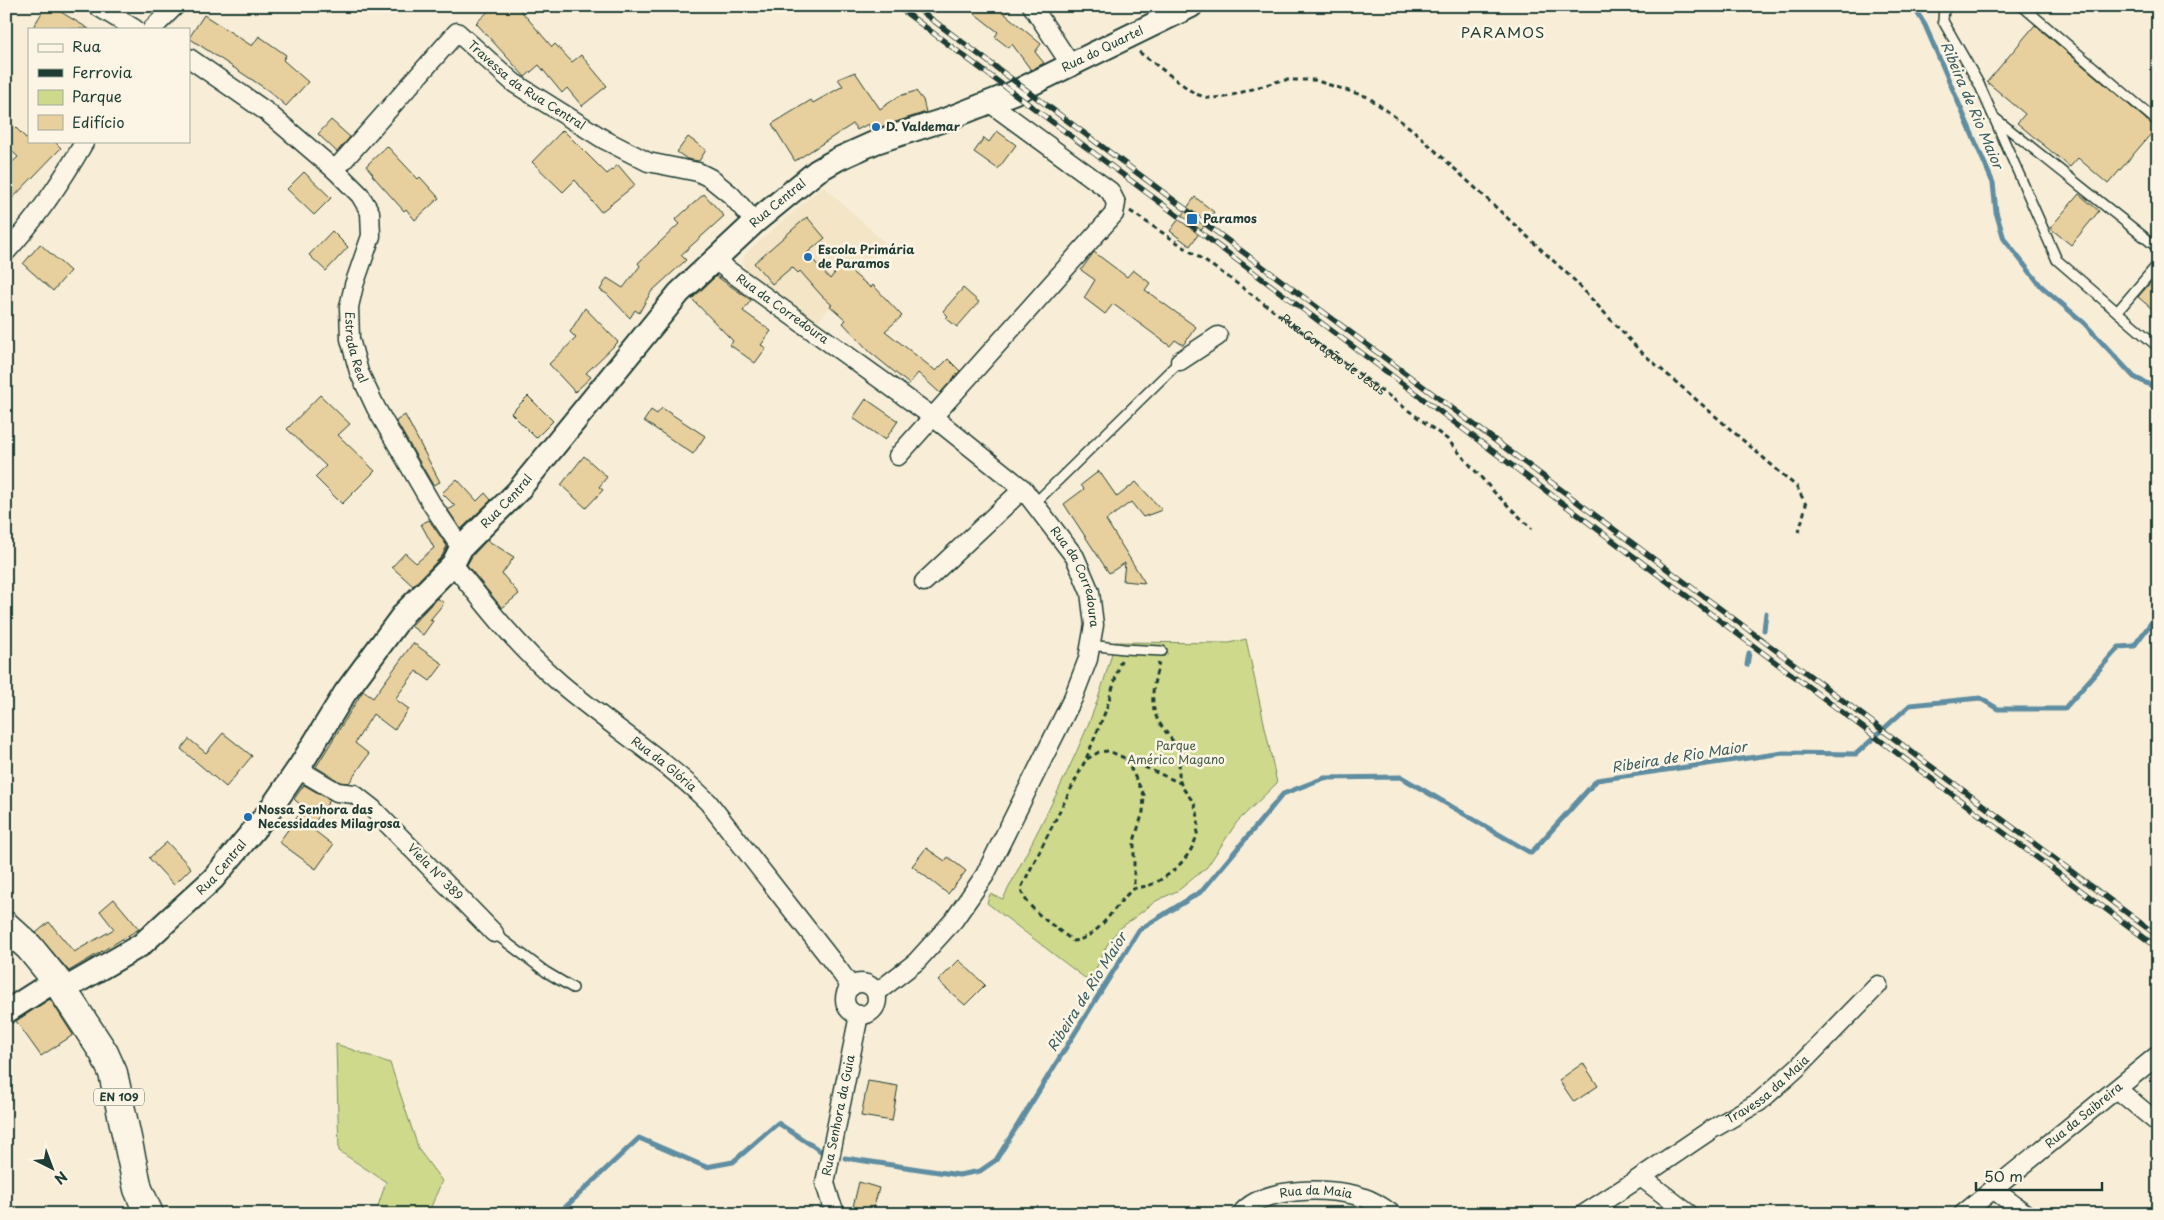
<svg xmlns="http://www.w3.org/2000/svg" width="2164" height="1220" font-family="'Playpen Sans',sans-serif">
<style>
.built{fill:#f3e5c6}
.green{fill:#ced98c;stroke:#768b60}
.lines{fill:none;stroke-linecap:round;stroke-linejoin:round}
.stream{stroke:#5f8da1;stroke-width:5}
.building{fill:#e8d09e;stroke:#1f3d34}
.service-casing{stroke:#1f3d34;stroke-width:12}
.minor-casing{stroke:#1f3d34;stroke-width:21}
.tertiary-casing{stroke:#1f3d34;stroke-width:26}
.primary-casing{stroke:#1f3d34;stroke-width:31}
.path{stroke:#1f3d34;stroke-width:3;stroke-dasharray:5 4;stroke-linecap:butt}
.service{stroke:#fcf5e5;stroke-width:9}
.minor{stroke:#fcf5e5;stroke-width:18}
.tertiary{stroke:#fcf5e5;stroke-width:22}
.primary{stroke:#fcf5e5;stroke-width:28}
.rail-casing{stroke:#1f3d34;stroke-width:5.5}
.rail{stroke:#fcf5e5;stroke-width:4;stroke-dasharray:11;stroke-linecap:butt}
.poi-dot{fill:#1f6fb2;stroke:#fcf5e5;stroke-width:2}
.labels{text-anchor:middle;stroke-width:5;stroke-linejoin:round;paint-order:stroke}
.shield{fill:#fcf5e5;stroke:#617469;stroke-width:1}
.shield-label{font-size:11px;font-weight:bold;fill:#1f3d34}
.street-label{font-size:12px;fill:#1f3d34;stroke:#fcf5e5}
.poi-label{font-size:12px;font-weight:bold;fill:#1f3d34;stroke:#fcf5e5;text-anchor:start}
.park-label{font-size:12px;fill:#425c46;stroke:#fcf5e5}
.water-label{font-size:14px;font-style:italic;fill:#3a5e61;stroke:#fcf5e5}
.quarter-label{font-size:15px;letter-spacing:1px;fill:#1f3d34;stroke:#fcf5e5}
</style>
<rect width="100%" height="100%" fill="#f8eed7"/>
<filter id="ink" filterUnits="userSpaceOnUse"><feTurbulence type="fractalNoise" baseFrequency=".02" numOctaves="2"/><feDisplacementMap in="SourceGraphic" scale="10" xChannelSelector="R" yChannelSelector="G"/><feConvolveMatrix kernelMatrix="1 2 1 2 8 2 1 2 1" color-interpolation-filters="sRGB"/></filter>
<g filter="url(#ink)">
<path class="built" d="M 823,186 L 884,242 L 818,321 L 757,283 L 747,273 L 743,262 L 746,253 Z"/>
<path class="green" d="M 1246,639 L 1277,783 L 1237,822 L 1207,867 L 1179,890 L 1156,901 L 1118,930 L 1107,945 L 1090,982 L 987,903 L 990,894 L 1003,899 C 1031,843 1062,787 1086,730 C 1098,701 1107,672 1115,642 L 1229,643 Z
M 336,1044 L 390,1063 L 419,1150 L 442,1181 L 428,1214 L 400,1214 L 378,1206 L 386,1182 L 339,1151 Z"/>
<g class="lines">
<path class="stream" d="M 1913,6 L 1925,25 L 1993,183 L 1996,212 L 2004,239 L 2041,286 L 2084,323 L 2134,377 L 2158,389
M 1764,630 L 1766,613
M 1747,665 L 1749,653
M 845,1158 L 959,1175 L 980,1171 L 996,1160 L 1139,930 L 1202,891 L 1283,794 L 1324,778 L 1401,777 L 1531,853 L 1597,780 L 1783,753 L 1856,754 L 1910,705 L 1980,698 L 1998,709 L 2064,709 L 2119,647 L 2134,646 L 2151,623 L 2158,621
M 558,1214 L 639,1138 L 706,1167 L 733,1162 L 778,1123 L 822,1152"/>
</g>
<path class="building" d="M 46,6 L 51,6 L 89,29 L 32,29 Z
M 494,6 L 517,6 L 552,47 L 555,44 L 572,62 L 581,55 L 607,86 L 582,106 L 567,88 L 562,93 L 539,65 L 525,77 L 476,23 Z
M 965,6 L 1012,6 L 1005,14 L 1041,44 L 1035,52 L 1044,63 L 1031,70 L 1012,44 L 1009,48 L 995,37 L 998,32 Z
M 204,15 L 252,46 L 259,36 L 286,55 L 283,60 L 308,82 L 286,106 L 269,91 L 189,38 Z
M 2035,25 L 2156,128 L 2108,184 L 2078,158 L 2070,167 L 2017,123 L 2025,114 L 1987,82 Z
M 855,72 L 880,109 L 899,96 L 916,91 L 923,100 L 926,112 L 871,130 L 868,124 L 857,130 L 853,124 L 795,161 L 772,124 L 811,100 L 813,103 L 843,86 L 838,79 Z
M 6,118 L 29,141 L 54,141 L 61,148 L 6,205 L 6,168 L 18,157 L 6,145 Z
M 331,120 L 350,137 L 337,152 L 318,134 Z
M 563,130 L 607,174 L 618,165 L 635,185 L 601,212 L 575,180 L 563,192 L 532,162 Z
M 997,131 L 1016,145 L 998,169 L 974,152 L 984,138 L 989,142 Z
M 688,137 L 706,150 L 699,161 L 687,159 L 677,152 Z
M 387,146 L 418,179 L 420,177 L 439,198 L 415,220 L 406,209 L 404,211 L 372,175 L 373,174 L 366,166 Z
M 304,172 L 331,198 L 314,215 L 287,189 Z
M 704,194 L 724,216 L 681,255 L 686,260 L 651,292 L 639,313 L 635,310 L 630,318 L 607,294 L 600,290 L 607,278 L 623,288 L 640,266 L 638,263 L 679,224 L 675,220 Z
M 2079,194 L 2099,211 L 2071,245 L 2050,228 Z
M 1195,197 L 1214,212 L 1190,246 L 1170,231 Z
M 807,217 L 825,238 L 807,253 L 830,279 L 842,264 L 871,288 L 873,285 L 902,316 L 885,331 L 936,371 L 948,359 L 960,371 L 940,393 L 918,373 L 909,384 L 870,352 L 843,323 L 846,320 L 830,306 L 832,305 L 821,295 L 800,271 L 798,273 L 792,267 L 772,284 L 754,263 Z
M 332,231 L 348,247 L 326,271 L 309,255 Z
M 40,244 L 70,271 L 53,291 L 23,264 Z
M 1094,252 L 1127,277 L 1133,270 L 1150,283 L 1145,290 L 1196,327 L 1183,345 L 1175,340 L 1170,346 L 1113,304 L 1105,314 L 1084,298 L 1095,280 L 1081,270 Z
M 2158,274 L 2158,314 L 2138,297 Z
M 716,276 L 751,300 L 743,311 L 771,331 L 761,345 L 766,348 L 755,363 L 730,345 L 733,341 L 692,299 Z
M 963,288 L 979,302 L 957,327 L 946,318 L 948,316 L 943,311 Z
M 585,308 L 618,342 L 586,373 L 591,377 L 575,392 L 549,364 L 576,338 L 570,332 Z
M 320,395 L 350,424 L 338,435 L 375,471 L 342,504 L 315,477 L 326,466 L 287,429 Z
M 528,396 L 553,421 L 536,438 L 511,413 Z
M 866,399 L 898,421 L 885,440 L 853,418 Z
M 662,408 L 705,436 L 693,454 L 644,421 L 651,410 L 657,414 Z
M 405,415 L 440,482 L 433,485 L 396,421 Z
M 584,456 L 607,477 L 599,487 L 603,490 L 586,508 L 561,485 Z
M 1099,471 L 1117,497 L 1136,482 L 1162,510 L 1143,517 L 1131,502 L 1106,520 L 1145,583 L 1123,581 L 1125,563 L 1109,573 L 1064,504 L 1084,489 L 1081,485 Z
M 457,479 L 477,501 L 485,493 L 491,500 L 461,529 L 448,510 L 455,506 L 442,493 Z
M 429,520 L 447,546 L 442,556 L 413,586 L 392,567 L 405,553 L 416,563 L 434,548 L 421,524 Z
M 487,540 L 514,557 L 502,574 L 519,594 L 502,608 L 467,565 L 472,556 Z
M 437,598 L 444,603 L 430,620 L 433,621 L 423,635 L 411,626 Z
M 413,643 L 443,664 L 430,681 L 416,671 L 395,699 L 409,709 L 394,730 L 373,714 L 355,743 L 369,754 L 349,783 L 340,782 L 316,767 L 363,691 L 373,698 Z
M 223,733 L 252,756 L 226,787 L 181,749 L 189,739 L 206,753 Z
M 304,785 L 330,800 L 311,828 L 333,845 L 316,869 L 279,842 L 304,808 L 294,799 Z
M 167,842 L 191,868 L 174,885 L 149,858 Z
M 926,848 L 945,861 L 948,857 L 966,871 L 948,894 L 912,866 Z
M 114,899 L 139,929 L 69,971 L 36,933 L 49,922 L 74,952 L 114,929 L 100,911 Z
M 959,960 L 985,985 L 965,1005 L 938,981 Z
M 50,999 L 73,1035 L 41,1056 L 16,1021 Z
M 1583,1063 L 1598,1086 L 1574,1102 L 1559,1080 Z
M 868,1081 L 898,1086 L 892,1121 L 861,1116 Z
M 859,1182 L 879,1188 L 872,1214 L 852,1211 Z"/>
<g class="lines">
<defs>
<path id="service" d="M 1944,6 L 1943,21 L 1979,84 L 2057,260 L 2158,347
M 2022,6 L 2158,122
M 1996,119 L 2158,248
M 2117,312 L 2158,264
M 1035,503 L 1180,361
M 1090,645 L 1124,649 L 1162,651
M 494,933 L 546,972 L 573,988"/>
<g id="minor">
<path d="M 97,6 L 135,29"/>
<path d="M 1032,6 L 1071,65"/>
<path d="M 152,29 L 175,6"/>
<path id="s2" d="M 189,58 L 267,112 L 335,170 L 360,195 L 370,212 L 371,236 L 354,285 L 349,307 L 350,339 L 359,372 L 376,408 L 431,503 L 461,548"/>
<path id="s3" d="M 335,170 L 457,32 L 514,83 L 605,140 L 648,162 L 698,172 L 710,178 L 731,195 L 755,222"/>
<path d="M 6,252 C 37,218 62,181 85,141"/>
<path id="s4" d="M 714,260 L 933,417 L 1023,489 L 1075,557 L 1090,592 L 1094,625 L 1088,659 L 1073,698 L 985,875 L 954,920 L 916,962 L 876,993"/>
<path d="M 1180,361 L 1218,336"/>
<path d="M 898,456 L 1114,214 L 1116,203 L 1110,191 L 990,103"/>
<path id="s5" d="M 453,564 C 486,606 519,648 560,683 C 608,724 663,758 708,802 L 839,970 L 851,987"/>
<path d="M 924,582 L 1023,489"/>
<path d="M 298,769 L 337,792 L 354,794 L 373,809 L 494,933"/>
<circle cx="861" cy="999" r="16"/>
<path d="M 2117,1089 L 2158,1123"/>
<path id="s6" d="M 1641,1177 L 1709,1131 L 1759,1102 L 1798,1067 L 1878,985"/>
<path d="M 1993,1189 L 2026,1214"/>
<path id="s7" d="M 836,1214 L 831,1203 L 825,1183 L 859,1015"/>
<path id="s8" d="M 1241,1214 C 1262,1186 1331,1187 1362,1197 C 1372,1200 1383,1207 1392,1214"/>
<path d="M 1584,1214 L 1641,1177 L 1689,1214"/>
<path id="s9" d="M 1963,1214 L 2158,1055"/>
</g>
<g id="tertiary">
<path id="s10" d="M 63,990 L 141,945 L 213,879 L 267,814 L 300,766 L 345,693 L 405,612 L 453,564 L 461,548 L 517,492 L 679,293 L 755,222 L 817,171 L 838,159 L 876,142 L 947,119 L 1013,93 L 1191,6"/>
<path d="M 6,1012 L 56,980"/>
</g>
<path id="primary" d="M 6,926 L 29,947 L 56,980 L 104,1053 L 113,1073 L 138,1189 L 149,1214"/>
</defs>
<use href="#service" class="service-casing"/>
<use href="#minor" class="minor-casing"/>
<use href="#tertiary" class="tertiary-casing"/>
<use href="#primary" class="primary-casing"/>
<g class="path">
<path d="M 1139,52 L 1195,94 L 1209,98 L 1226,97 L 1282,80 L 1314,80 L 1368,97 L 1413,130 L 1574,280 L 1639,350 L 1797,487 L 1806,505 L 1799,532"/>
<path id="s1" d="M 1130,211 L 1224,274 L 1447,439 L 1494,492 L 1532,529"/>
<path d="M 1121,660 L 1106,710 L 1086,759 L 1021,888 C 1024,908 1057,928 1073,941 C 1100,938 1113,906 1132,890 C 1136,887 1142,887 1147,886 C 1162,881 1177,869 1186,857 C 1197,843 1202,823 1195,806 C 1192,798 1184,792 1181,784 C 1176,773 1183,760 1176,747 C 1172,738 1164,731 1159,722 C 1148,704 1154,682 1159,663"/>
<path d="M 1087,759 L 1099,752 L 1109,751 L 1180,783"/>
<path d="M 1126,759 L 1144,795 L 1143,812 L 1134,841 L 1134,889"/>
</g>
<use href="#service" class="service"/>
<use href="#minor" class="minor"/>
<use href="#tertiary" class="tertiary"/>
<use href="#primary" class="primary"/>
<defs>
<path id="rail" d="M 897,6 L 2158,948
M 914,6 L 2158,936"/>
</defs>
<use href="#rail" class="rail-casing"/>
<use href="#rail" class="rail"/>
</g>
</g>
<g class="poi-dot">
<circle cx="876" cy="127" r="5"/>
<rect x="1186" y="213" width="12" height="12" rx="2.5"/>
<circle cx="808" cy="257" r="5"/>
<circle cx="248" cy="817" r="5"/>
</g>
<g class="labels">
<rect class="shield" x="94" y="1088.5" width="50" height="17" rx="4"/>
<g class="shield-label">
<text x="119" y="1101">EN 109</text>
</g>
<g class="street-label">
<text dy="4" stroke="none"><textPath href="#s10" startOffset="1434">Rua do Quartel</textPath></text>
<text dy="4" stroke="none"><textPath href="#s3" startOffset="272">Travessa da Rua Central</textPath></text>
<text dy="4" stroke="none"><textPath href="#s10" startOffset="1072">Rua Central</textPath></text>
<text dy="4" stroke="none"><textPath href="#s4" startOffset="84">Rua da Corredoura</textPath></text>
<text dy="4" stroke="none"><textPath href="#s2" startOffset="379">Estrada Real</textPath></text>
<text dy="4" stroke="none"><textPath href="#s1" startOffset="249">Rua Coração de Jesus</textPath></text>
<text dy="4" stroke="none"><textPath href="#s10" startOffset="668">Rua Central</textPath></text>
<text dy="4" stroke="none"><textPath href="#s4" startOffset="489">Rua da Corredoura</textPath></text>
<text dy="4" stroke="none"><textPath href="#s5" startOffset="292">Rua da Glória</textPath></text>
<text dy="4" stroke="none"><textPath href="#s10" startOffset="202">Rua Central</textPath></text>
<text transform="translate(435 872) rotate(46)" y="4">Viela Nº 389</text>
<text dy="4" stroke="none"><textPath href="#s6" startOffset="154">Travessa da Maia</textPath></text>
<text dy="4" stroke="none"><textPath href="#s7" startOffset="102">Rua Senhora da Guia</textPath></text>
<text dy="4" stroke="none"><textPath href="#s9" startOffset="156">Rua da Saibreira</textPath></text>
<text dy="4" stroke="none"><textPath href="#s8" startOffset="81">Rua da Maia</textPath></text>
</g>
<g class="poi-label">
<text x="886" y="131">D. Valdemar</text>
<text x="1203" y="223">Paramos</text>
<text x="818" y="254">Escola Primária<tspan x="818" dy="14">de Paramos</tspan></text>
<text x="258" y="814">Nossa Senhora das<tspan x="258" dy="14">Necessidades Milagrosa</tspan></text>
</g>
<g class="park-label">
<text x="1176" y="750">Parque<tspan x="1176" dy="14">Américo Magano</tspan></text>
</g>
<g class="water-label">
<text transform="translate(1972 105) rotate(67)" y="5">Ribeira de Rio Maior</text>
<text transform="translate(1679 757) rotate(-9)" y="5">Ribeira de Rio Maior</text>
<text transform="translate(1087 992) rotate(-58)" y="5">Ribeira de Rio Maior</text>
</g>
<g class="quarter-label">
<text x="1503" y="38">PARAMOS</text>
</g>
</g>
<rect width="2164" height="1220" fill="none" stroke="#fcf5e5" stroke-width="25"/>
<rect x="12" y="12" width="2139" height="1195" fill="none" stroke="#1f3d34" stroke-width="2" filter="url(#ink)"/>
<rect x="28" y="28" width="162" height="115" fill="#fcf5e5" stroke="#a4ab9e"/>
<rect x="38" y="44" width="25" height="8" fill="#fcf5e5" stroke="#a4ab9e"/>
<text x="72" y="52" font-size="15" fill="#1f3d34">Rua</text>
<rect x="38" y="69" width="25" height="8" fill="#1f3d34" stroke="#a4ab9e"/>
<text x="72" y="78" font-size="15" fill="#1f3d34">Ferrovia</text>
<rect x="38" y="90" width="25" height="15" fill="#ced98c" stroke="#a4ab9e"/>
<text x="72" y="102" font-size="15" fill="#1f3d34">Parque</text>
<rect x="38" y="115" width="25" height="15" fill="#e8d09e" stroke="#a4ab9e"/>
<text x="72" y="128" font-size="15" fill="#1f3d34">Edifício</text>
<g transform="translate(52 1168) rotate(138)" stroke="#fcf5e5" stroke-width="4" paint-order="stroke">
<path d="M0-4L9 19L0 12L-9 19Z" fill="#1f3d34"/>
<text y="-8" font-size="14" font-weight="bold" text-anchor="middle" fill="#1f3d34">N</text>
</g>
<path d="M1976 1182v8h126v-8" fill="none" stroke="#1f3d34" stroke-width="2.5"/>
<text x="1984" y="1182" font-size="15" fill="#1f3d34" stroke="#fcf5e5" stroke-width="4" paint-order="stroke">50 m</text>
</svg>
